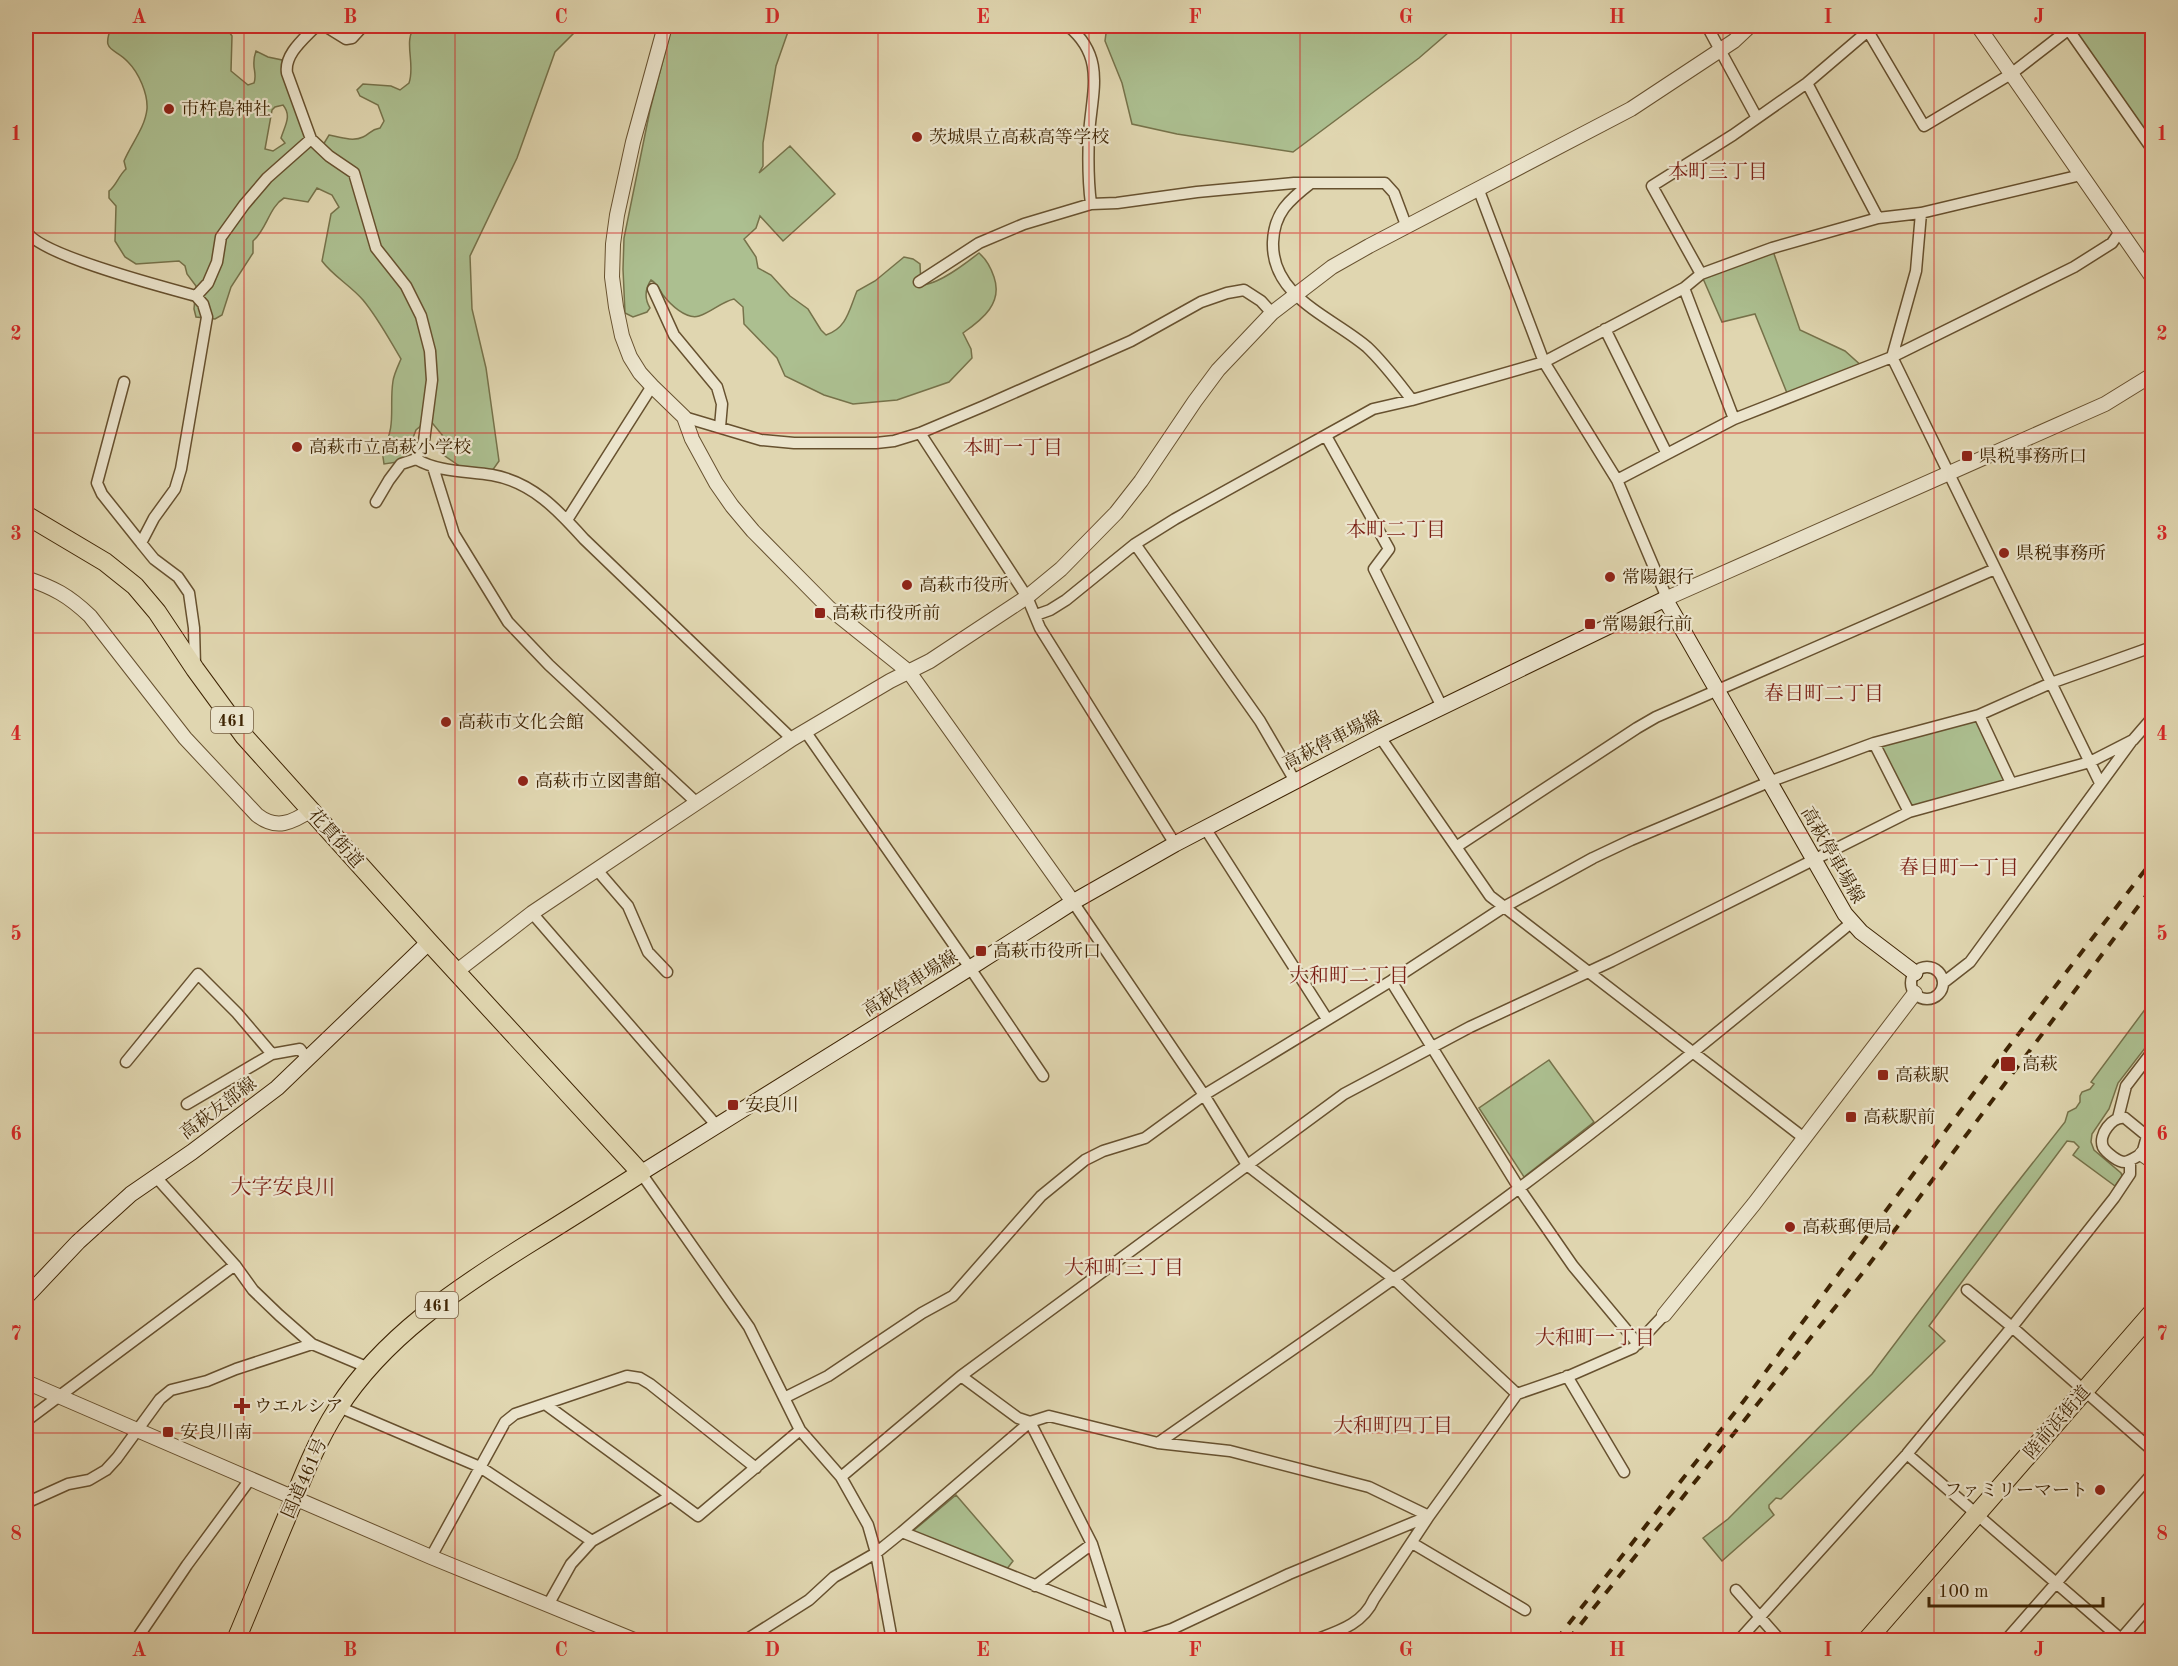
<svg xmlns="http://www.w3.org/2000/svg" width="2178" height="1666" font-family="'Old Standard TT','Noto Serif JP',serif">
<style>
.green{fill:#acbf90;stroke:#76724a;stroke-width:1.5;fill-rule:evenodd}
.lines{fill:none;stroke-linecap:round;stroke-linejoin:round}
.minor-casing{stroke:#67512f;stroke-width:13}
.tertiary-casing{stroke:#67512f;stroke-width:16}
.secondary-casing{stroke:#3f2504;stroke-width:17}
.trunk-casing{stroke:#3f2504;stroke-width:20}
.minor{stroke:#ebe4cc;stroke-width:10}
.tertiary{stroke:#ebe4cc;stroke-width:14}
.secondary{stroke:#ebe4cc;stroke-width:15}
.trunk{stroke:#e0d6b0;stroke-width:18}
.rail{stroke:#3f2504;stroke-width:4;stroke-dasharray:10 10;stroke-linecap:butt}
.grid{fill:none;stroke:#d62828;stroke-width:1.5;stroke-opacity:0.55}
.poi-dot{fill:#8f2418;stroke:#ebe4cc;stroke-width:2}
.labels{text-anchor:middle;stroke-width:4.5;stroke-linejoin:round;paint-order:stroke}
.shield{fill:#ebe4cc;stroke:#735e40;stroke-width:1.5}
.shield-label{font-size:16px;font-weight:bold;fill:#3f2504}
.poi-label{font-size:18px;fill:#3f2504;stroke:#ebe4cc;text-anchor:start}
.street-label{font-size:18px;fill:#3f2504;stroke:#ebe4cc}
.neighbourhood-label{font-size:20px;fill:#7a1f14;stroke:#ebe4cc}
.quarter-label{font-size:21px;fill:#7a1f14;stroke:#ebe4cc}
.neatline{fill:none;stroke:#d62828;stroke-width:2}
.grid-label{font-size:20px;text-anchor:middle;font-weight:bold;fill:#d62828}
</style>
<rect width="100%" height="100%" fill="#e0d6b0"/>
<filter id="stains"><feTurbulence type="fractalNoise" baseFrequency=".00333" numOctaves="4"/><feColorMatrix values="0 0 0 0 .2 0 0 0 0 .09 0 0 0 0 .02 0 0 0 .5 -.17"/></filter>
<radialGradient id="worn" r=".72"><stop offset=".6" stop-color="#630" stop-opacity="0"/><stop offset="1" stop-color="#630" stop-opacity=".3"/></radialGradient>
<path class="green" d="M 112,26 L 215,26 L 226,27 L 232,36 L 231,71 L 248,85 L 254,83 C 258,72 250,67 256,51 L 268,57 L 282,60 L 303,130 C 305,142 308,146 320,150 L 329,135 C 339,137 353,142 363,137 C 371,133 370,130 380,128 L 384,121 L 378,105 L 360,96 L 357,90 L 363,84 L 391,86 L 400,90 L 409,83 C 416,64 402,39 416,26 L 581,26 L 555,52 L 517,158 L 470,256 L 472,309 L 486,368 L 499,461 L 492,471 L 461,467 L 445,456 L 443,436 L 429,419 L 416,430 L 404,461 L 384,464 L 382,450 C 397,428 389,406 393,381 C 394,374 398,366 401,359 C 389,339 378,318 363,300 C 350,285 333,276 322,261 L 331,214 L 339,207 L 332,195 L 317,188 L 308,202 L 284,198 C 269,207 267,229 253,241 L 253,253 L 231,287 L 222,315 L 215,319 L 196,317 L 194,309 L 196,286 L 187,274 L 185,266 L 179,261 L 136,264 L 125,257 L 115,241 L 116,206 L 109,198 L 109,191 C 116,186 119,175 126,169 L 124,161 C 131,144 145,128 147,109 C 148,94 139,73 128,62 C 115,47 100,53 112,26 ZM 283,105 C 292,116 285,125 281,138 L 285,143 L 273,151 L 265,149 L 272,110 L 275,107 Z
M 672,26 L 790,26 L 776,66 L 763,143 L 763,166 L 759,173 L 790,146 L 835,194 L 783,241 L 760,216 L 756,228 L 744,239 L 756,257 L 758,268 L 771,275 L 790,296 L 808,309 L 821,330 L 826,335 C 847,328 849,310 857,291 L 875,281 L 904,257 L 913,259 L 920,264 L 921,285 C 938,285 965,264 979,253 C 986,259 991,268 994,277 C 1003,303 983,319 963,333 L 971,349 L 972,358 L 949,382 L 897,400 L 853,404 L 824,395 L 785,376 L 777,358 L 744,324 L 743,307 L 734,299 C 721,302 712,312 699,316 C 686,320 670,304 663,295 C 659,289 658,284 651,280 C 645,289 644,298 650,308 L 647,312 L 633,317 L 625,313 L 623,269 L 624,238 L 650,110 Z
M 1107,26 L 1456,26 L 1419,58 L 1293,152 L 1177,134 L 1132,124 L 1122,83 L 1105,41 Z
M 2075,26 L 2152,26 L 2152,144 L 2072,28 Z
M 1772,248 L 1800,330 L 1845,351 L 1864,368 L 1789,398 L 1755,314 L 1722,322 L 1701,274 Z
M 1979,715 L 2011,783 L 1909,812 L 1874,743 Z
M 2152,1000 L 2152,1039 L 2118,1083 L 2109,1109 L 2092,1134 L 2091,1142 L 2094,1150 L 2121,1173 L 2122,1176 L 2115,1186 L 2073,1155 L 2079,1147 L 2074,1142 L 2067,1141 L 1929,1326 L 1945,1341 L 1781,1499 L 1776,1498 L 1769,1505 L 1769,1508 L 1774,1515 L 1722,1561 L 1703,1538 L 1728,1519 L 1872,1374 L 1998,1207 L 2065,1122 L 2068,1112 L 2076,1108 L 2080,1102 L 2080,1096 L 2082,1092 L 2090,1089 L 2094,1084 L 2091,1082 Z
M 1549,1060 L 1594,1122 L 1524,1177 L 1479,1108 Z
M 956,1495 L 1013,1561 L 1006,1570 L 913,1531 Z"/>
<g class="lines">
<defs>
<path id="minor" d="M 316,26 C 305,38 284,54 287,73 L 311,139 L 329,156 L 354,173 L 376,248 L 406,286 L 421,316 L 430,351 L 432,380 L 424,441 L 416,459
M 325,26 L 346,39 L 352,38 L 363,26
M 1068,26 C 1106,57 1092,91 1089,134 C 1088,157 1088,181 1091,204
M 1707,26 L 1757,118
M 1865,26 L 1924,126 L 2011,74 L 2073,26
M 2066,26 L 2152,149
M 1807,83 L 1878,218
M 1311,183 C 1289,200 1274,213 1273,242 C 1271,297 1332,317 1367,347 C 1384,363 1398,382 1412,400
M 1478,188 L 1544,362 L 1617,480 L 1664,591 L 1665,599
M 26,230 C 35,254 167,288 196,296
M 1701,274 L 1652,186 L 1733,135 L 1807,83 L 1868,31
M 919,282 L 979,243 L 1024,224 L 1091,204 L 1117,203 L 1197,192 L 1294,183 L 1385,183 L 1394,193 L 1406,225
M 1684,288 L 1734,419
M 653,289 L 674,335 L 717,387 L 722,404 L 720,427
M 1605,329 L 1667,454
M 2147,380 L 2152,388
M 124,382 L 97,483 L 102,494 L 141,543
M 684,417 L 761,440 L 794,443 L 876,443 L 894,441 L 920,433 L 984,406 L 1131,341 L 1201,302 L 1227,293 L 1244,290 L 1261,301 L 1272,313
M 920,433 L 1027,597 L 1040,628 L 1175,844
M 1326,436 L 1389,549 L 1374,569 L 1442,707
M 433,467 L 454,534 L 508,622 L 549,665 L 697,803
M 1617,480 L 1734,419 L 1892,357 L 1916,271 L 1921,213
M 376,502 L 389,480 L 401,464 L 416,459 C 438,472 466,471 492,475 C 532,482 558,510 584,539 L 792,739
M 567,520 L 652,386
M 1135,544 L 1260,721 L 1295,781
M 1036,615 L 1050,610 L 1066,600 L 1135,544 L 1175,519 L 1373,409 L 1412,400 L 1544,362 L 1684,288 L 1701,274 L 1772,248 L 1878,218 L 1921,213 L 2081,175
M 195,666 L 194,628 L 189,593 L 178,577 L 154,559 L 141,543 L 154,518 L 175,489 L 181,469 L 207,317 L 203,304 L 196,296 L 208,283 L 217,262 L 221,237 L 244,205 L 267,178 L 311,139
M 1979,715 L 2011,783
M 805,731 L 970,968 L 1043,1076
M 1380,737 L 1490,896 L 1804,1138
M 1874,743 L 1909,812
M 2100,783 L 1892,357 L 2074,267 L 2112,243 L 2121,230
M 1205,828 L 1327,1019
M 1456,847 L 1637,728 L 1656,717 L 1995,569
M 597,870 L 628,906 L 648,952 L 667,972
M 1073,902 L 1204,1095 L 1247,1165 L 1394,1279 L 1517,1394
M 532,913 L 717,1126
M1911 983a16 16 0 1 1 32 0a16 16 0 1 1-32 0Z
M 1391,981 L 1519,1188 L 1573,1266 L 1638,1344
M 1943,983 L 1970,962 L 2131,742
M 126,1062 L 198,974 L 237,1013 L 272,1054
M 187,1104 L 272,1054 L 300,1049 L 308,1060
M 2118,1118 L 2126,1086 L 2152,1052
M 2147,1136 L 2125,1118 C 2112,1116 2098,1135 2103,1147 C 2105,1151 2109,1154 2113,1157 C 2117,1160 2120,1162 2125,1162 C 2131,1161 2137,1156 2142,1154 L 2147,1136 L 2152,1131
M 641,1173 L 749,1327 L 800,1430 L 841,1477 L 868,1525 L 876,1553 L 892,1640
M 155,1176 L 235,1265 L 253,1290 L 279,1315 L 312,1344 L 369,1368
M 1967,1290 L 2012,1327 L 2152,1450
M 961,1376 L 1018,1418 L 1030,1422 L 1092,1544 L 1115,1617 L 902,1532 L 1030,1422 L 1049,1416 L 1158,1443 L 1230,1451 L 1369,1487 L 1429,1516 L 1289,1574 L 1172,1629 L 1138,1640
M 1567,1376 L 1624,1472
M 784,1398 L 828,1376 L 922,1313 L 953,1296 L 1041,1196 L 1085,1160 L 1103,1151 L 1145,1138 L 1204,1095 L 1391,981 L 1504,907 L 1593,858 L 1631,840 L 1769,782 L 1874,743 L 1979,715 L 2051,683 L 2152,647
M 545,1404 L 671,1496
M 339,1407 L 480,1467 L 592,1541
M 26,1421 L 235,1265
M 1158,1443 C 1278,1359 1400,1277 1518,1189 C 1632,1104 1741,1013 1851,923
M 1907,1454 L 2122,1640
M 841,1477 L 961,1376 L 1344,1094 L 1470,1027 L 1612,961 L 1909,812 L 2090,762 L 2133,740 L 2152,718
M 26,1503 L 68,1484 L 89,1480 L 106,1470 L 117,1458 L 160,1399 L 171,1390 L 207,1381 L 236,1369 L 312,1344
M 1412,1543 L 1525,1610
M 431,1557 L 505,1422 L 515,1414 L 627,1376 L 640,1378 L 650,1384 L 756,1468
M 1035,1586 L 1092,1544
M 1736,1590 L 1780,1640
M 548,1605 L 571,1564 L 592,1541 L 671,1496 L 698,1516 L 800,1430
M 1115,1617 L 1122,1640
M 136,1640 L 187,1565 L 251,1478
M 746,1640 L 809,1600 L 834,1577 L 876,1553 L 902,1532
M 1315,1640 C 1339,1631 1363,1624 1374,1599 L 1429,1516 L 1517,1394 L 1569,1376 L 1633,1348 L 1664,1315
M 1739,1640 L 1907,1454 L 2012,1327 L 2114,1198 L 2130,1174 L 2130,1161
M 2006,1640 L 2152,1474
M 2120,1640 L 2152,1603"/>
<path id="tertiary" d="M 665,26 L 633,142 L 617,215 L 613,244 L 612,277 L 616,307 L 622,336 L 630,357 L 640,373 L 652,386 L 684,417 L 692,439 L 716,483 L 732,506 L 753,531 L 829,608 L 909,672 L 1073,902
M 1978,26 L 2152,277
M 26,578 C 54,588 68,595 90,616 L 185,738 L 257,815 C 276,830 292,823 311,810
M 1665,599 L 2105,404 L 2152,375
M 457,971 L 532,913 L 792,739 L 890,681 L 930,661 L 1027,597 L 1061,569 L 1116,513 L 1141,481 L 1195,401 L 1218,370 L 1272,313 L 1332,267 L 1369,246 L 1631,109 L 1734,41 L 1750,26
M 2142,1154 L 2152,1161
M 1664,1315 L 1754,1204 L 1915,993
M 26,1382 L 431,1557 L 634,1640"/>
<path id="secondary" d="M 641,1173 L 970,968 L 1073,902 L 1175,844 L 1380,737 L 1665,599 L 1845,914 L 1861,932 L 1915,973
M 26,1297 L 78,1242 L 131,1194 L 192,1152 L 277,1088 L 429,942"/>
<path id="trunk" d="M 26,515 L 105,562 L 135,586 L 157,612 L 195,669 L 244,736 L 429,942 L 641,1173 C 602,1198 564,1222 525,1246 C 455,1290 384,1337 338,1408 C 316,1442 301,1481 286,1519 C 269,1559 253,1600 236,1640
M 1867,1640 L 2152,1313"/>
</defs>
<use href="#minor" class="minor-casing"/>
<use href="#tertiary" class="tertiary-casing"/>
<use href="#secondary" class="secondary-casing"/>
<use href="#trunk" class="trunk-casing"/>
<use href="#minor" class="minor"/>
<use href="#tertiary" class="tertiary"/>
<use href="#secondary" class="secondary"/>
<use href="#trunk" class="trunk"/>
<path class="rail" d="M 1556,1640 L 1743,1402 L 2000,1058 L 2152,861
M 1568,1640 L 1861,1275 L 2152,888"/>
</g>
<path class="grid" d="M 244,26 L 244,1640M 455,26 L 455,1640M 667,26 L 667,1640M 878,26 L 878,1640M 1089,26 L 1089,1640M 1300,26 L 1300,1640M 1511,26 L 1511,1640M 1723,26 L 1723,1640M 1934,26 L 1934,1640M 26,233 L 2152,233M 26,433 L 2152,433M 26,633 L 2152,633M 26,833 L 2152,833M 26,1033 L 2152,1033M 26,1233 L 2152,1233M 26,1433 L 2152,1433"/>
<g class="poi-dot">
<circle cx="169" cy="109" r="6"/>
<circle cx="917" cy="137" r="6"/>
<circle cx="297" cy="447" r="6"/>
<rect x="1961" y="450" width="12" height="12" rx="3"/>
<circle cx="2004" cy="553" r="6"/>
<circle cx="1610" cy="577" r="6"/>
<circle cx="907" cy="585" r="6"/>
<rect x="814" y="607" width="12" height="12" rx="3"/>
<rect x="1584" y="618" width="12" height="12" rx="3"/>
<circle cx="446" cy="722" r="6"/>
<circle cx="523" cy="781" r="6"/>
<rect x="975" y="945" width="12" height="12" rx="3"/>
<rect x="2000" y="1056" width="16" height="16" rx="3"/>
<rect x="1877" y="1069" width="12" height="12" rx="3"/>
<rect x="727" y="1099" width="12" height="12" rx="3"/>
<rect x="1845" y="1111" width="12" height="12" rx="3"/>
<circle cx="1790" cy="1227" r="6"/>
<path d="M239 1397h6v6h6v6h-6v6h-6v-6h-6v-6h6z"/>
<rect x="162" y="1426" width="12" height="12" rx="3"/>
<circle cx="2100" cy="1490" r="6"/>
</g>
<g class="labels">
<g class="shield">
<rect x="211" y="707" width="42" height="26" rx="4.5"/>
<rect x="416" y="1292" width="42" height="26" rx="4.5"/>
</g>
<g class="shield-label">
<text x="232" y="726">461</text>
<text x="437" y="1311">461</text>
</g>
<g class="poi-label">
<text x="181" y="115">市杵島神社</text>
<text x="929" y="143">茨城県立高萩高等学校</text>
<text x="309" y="453">高萩市立高萩小学校</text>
<text x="1979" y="462">県税事務所口</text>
<text x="2016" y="559">県税事務所</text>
<text x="1622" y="583">常陽銀行</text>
<text x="919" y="591">高萩市役所</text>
<text x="832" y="619">高萩市役所前</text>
<text x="1602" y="630">常陽銀行前</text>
<text x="458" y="728">高萩市文化会館</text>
<text x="535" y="787">高萩市立図書館</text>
<text x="993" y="957">高萩市役所口</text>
<text x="2022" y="1070">高萩</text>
<text x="1895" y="1081">高萩駅</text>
<text x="745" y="1111">安良川</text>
<text x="1863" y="1123">高萩駅前</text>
<text x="1802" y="1233">高萩郵便局</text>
<text x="254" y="1412">ウエルシア</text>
<text x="180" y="1438">安良川南</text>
<text x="2088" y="1496" text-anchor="end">ファミリーマート</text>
</g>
<g class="street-label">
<text transform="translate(1332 740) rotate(-27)" y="6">高萩停車場線</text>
<text transform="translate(336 838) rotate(48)" y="6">花貫街道</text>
<text transform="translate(1833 855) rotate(60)" y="6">高萩停車場線</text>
<text transform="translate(910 983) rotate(-32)" y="6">高萩停車場線</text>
<text transform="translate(218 1108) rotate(-37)" y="6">高萩友部線</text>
<text transform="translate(2057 1422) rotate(-49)" y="6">陸前浜街道</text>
<text transform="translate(304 1478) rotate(-66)" y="6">国道461号</text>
</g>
<g class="neighbourhood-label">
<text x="1718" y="178">本町三丁目</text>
<text x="1013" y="454">本町一丁目</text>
<text x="1396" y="536">本町二丁目</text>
<text x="1824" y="700">春日町二丁目</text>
<text x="1959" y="874">春日町一丁目</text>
<text x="1349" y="982">大和町二丁目</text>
<text x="1124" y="1274">大和町三丁目</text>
<text x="1595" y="1344">大和町一丁目</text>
<text x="1393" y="1432">大和町四丁目</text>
</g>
<g class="quarter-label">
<text x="283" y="1194">大字安良川</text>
</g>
</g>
<rect width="2178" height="1666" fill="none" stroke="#e0d6b0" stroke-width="66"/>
<path d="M1929 1597v9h174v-9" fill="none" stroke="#3f2504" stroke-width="3"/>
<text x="1938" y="1597" font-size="18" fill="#3f2504" stroke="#ebe4cc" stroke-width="4.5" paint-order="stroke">100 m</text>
<rect x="33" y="33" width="2112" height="1600" class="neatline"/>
<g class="grid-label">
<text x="139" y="23">A</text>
<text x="350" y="23">B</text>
<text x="561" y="23">C</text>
<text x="772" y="23">D</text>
<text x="983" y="23">E</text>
<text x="1195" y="23">F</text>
<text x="1406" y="23">G</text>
<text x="1617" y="23">H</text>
<text x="1828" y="23">I</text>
<text x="2039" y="23">J</text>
<text x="16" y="140">1</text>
<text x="2162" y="140">1</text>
<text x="16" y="340">2</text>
<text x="2162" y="340">2</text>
<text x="16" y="540">3</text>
<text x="2162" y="540">3</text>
<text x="16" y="740">4</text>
<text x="2162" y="740">4</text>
<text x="16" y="940">5</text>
<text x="2162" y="940">5</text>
<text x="16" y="1140">6</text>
<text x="2162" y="1140">6</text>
<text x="16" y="1340">7</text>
<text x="2162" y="1340">7</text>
<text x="16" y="1540">8</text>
<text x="2162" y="1540">8</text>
<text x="139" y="1656">A</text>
<text x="350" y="1656">B</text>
<text x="561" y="1656">C</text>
<text x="772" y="1656">D</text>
<text x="983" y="1656">E</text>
<text x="1195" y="1656">F</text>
<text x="1406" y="1656">G</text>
<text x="1617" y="1656">H</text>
<text x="1828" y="1656">I</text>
<text x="2039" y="1656">J</text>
</g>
<rect width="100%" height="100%" filter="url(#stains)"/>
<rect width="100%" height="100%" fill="url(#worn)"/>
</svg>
